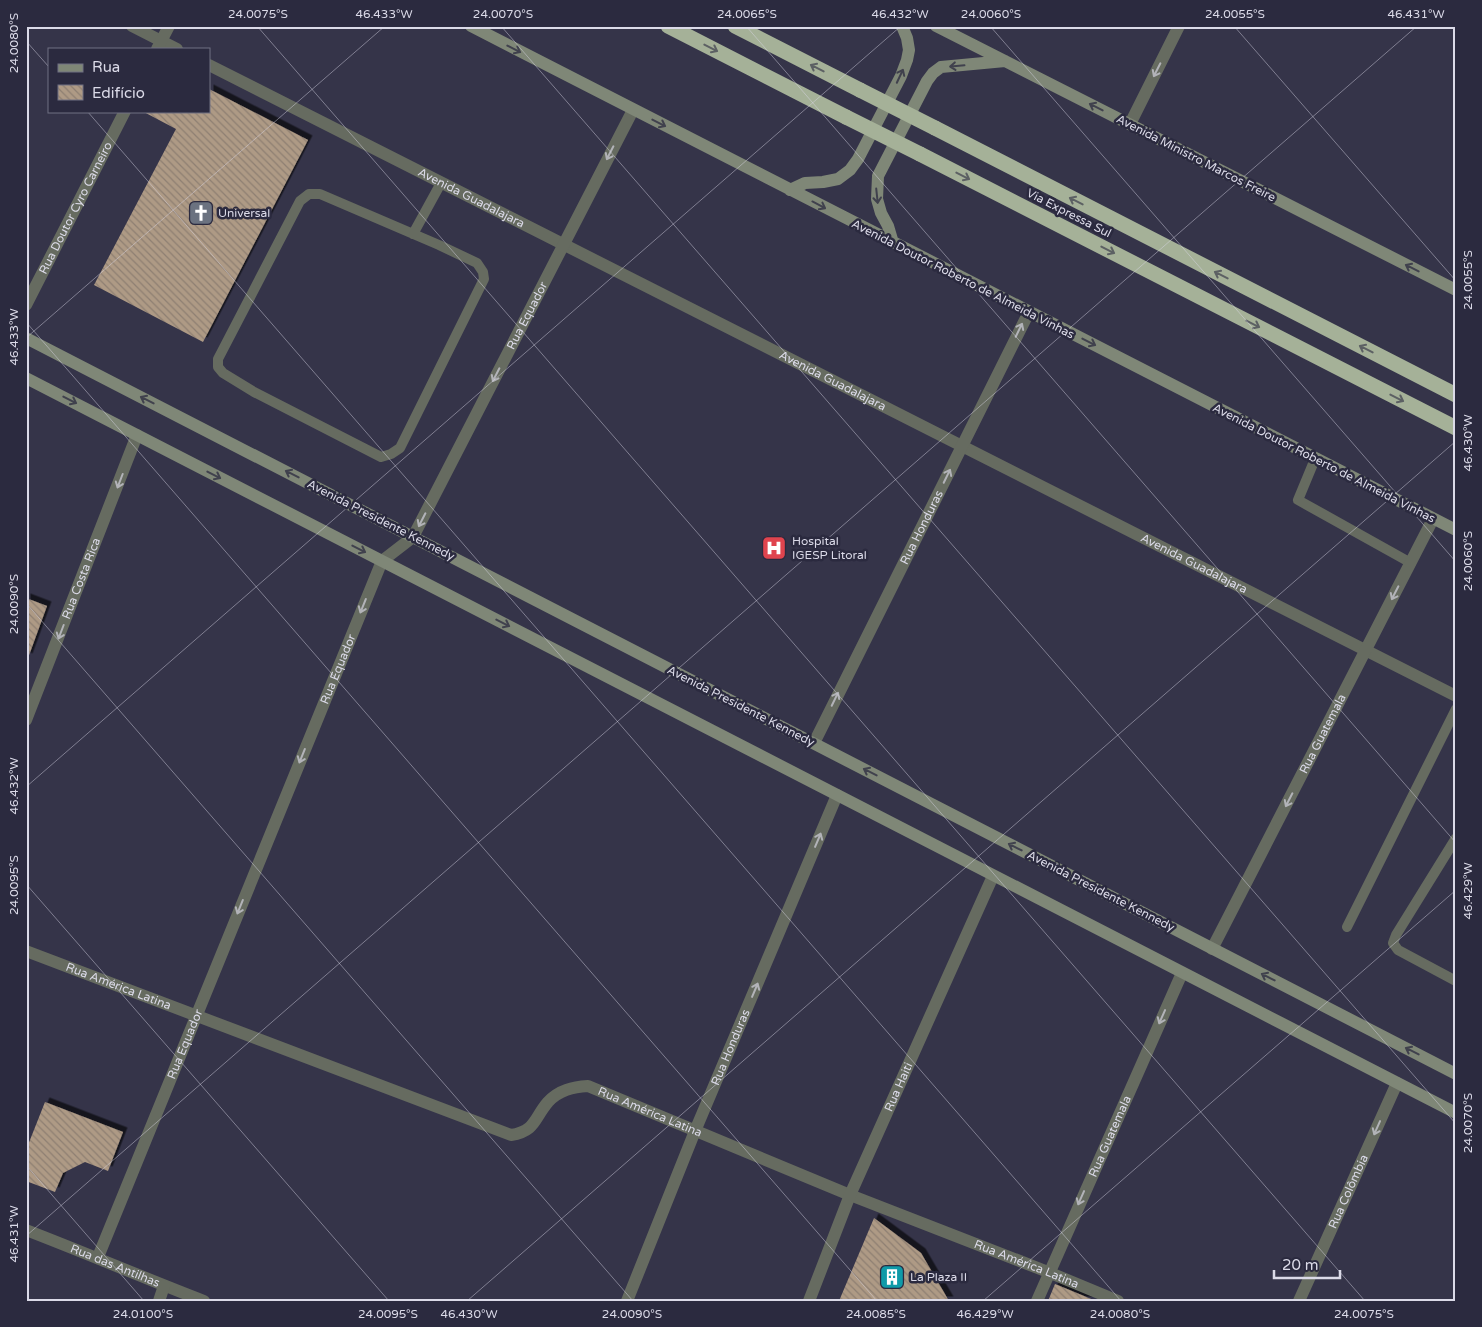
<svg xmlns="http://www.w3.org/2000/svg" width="1482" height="1327" font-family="'Varela Round',sans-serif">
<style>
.building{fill:url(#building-back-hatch);filter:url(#shadow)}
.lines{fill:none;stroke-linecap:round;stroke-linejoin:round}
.lane{stroke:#666b60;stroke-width:10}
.street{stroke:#666b60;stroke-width:12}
.secondary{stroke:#7f8777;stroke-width:12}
.highway{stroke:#a5b198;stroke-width:15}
.highway-bridge{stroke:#a5b198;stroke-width:15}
.oneway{stroke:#5c6063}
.oneway2{stroke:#40414d}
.oneway3{stroke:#b2b3b8}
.ticks{fill:none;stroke:#dbdae8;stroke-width:1;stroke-opacity:0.45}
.labels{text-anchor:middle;stroke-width:5;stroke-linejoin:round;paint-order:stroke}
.street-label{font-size:12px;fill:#dbdae8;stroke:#2b2a3f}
.poi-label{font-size:12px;fill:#dbdae8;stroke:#2b2a3f;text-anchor:start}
.neatline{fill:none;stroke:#dbdae8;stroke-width:2}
.ticks-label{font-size:12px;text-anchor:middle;fill:#dbdae8}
</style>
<defs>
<pattern id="building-back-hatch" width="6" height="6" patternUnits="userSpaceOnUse" patternTransform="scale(1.25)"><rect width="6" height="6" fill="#ae9a85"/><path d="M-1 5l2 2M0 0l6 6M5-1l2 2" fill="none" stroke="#8e7f72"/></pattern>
<filter id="shadow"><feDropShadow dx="4.5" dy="-4.5" stdDeviation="0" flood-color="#0009"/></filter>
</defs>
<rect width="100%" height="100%" fill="#353449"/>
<path class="building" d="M 209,89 L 308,140 L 203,342 L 94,285 L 176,129 L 142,111 L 209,111 Z
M 26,598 L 47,606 L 28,658 L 26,657 Z
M 45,1102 L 123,1132 L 108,1171 L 85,1162 L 63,1173 L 55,1192 L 26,1181 L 26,1150 Z
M 874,1218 L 921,1253 L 949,1301 L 839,1301 Z
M 1055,1284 L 1096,1301 L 1048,1301 Z"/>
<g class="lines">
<path class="lane" d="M 309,194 L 320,194 L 439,245 L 477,263 L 483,272 L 484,279 L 400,448 L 391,454 L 381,457 L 254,392 L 223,373 L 218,367 L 218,359 L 300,201 Z
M 413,234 L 441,183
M 1315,459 L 1298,500 L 1411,563
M 1456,838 L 1396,935 L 1393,943 L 1398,950 L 1456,981
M 1347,927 L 1456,709"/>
<g class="street">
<path d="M 132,26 L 177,49"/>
<path d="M 157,49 L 169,26"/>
<path id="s1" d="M 209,65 L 1456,696"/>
<path d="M 1130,124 L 1179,26"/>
<path id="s2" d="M 26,305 L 125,111"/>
<path id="s3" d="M 26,720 L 137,435"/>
<path id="s4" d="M 814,743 L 1029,312"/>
<path id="s5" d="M 1212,949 L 1433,519"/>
<path id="s6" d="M 26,951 L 511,1135 C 536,1131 534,1118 548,1102 C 559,1090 573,1087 588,1086 L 850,1195 L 1048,1272 L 1118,1301"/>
<path id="s7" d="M 26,1230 C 86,1253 144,1278 204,1301"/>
<path id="s8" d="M 98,1257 L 382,561 L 413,537 L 633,110"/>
<path d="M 159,1301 L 164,1286"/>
<path id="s9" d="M 627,1301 L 695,1131 L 837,795"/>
<path id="s10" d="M 809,1301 L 850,1195 L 993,876"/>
<path id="s11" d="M 1037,1301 L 1182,973"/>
<path id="s12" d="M 1299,1301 L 1397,1083"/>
</g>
<path class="secondary" d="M 471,26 L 1456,530
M 936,26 L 1456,290
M 790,190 L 805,183 L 823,182 L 838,179 L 850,170 L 858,159 L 901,76 L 907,60 L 909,50 L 907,38 L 902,26
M 893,243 L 888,226 L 881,213 L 877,199 L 878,176 L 927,81 L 933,73 L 941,67 L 1005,61
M 26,338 L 1456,1074
M 26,378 L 1456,1113"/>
<path class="highway" d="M 668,26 L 846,117
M 735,26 L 860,90
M 935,128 L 1456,395
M 920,154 L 1456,428"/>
<path class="highway-bridge" d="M 860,90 L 935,128
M 846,117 L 920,154"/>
</g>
<defs><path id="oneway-shaft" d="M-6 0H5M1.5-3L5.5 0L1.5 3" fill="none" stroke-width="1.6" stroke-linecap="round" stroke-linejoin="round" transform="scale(1.25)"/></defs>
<g class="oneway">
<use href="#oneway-shaft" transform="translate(711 48) rotate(27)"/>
<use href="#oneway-shaft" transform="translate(817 68) rotate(-153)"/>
<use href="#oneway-shaft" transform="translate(963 176) rotate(27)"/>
<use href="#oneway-shaft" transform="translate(1076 201) rotate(-153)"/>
<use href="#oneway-shaft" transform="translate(1108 250) rotate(27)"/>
<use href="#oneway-shaft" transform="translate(1221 275) rotate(-153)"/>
<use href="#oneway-shaft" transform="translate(1253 324) rotate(27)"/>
<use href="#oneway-shaft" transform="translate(1366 349) rotate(-153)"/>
<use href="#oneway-shaft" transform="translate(1397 398) rotate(27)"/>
</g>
<g class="oneway2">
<use href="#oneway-shaft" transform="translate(514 49) rotate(27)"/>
<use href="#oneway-shaft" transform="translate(957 66) rotate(175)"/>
<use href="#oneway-shaft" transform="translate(900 76) rotate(-65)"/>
<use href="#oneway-shaft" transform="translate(1096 107) rotate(-153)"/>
<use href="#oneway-shaft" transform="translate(659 123) rotate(27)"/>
<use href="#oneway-shaft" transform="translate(877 196) rotate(84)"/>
<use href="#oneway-shaft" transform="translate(819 205) rotate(28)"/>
<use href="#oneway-shaft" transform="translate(1412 268) rotate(-153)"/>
<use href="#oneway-shaft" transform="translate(1089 342) rotate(27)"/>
<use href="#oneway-shaft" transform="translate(70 400) rotate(27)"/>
<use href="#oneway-shaft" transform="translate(147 400) rotate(-153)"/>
<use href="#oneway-shaft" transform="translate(292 474) rotate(-153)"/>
<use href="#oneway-shaft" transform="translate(214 475) rotate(27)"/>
<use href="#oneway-shaft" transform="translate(359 549) rotate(27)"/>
<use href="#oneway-shaft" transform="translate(503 623) rotate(27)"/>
<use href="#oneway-shaft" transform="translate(870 772) rotate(-153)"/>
<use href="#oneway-shaft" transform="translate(1015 847) rotate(-153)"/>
<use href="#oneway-shaft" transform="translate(1268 977) rotate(-153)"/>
<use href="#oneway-shaft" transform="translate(1412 1051) rotate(-153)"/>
</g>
<g class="oneway3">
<use href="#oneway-shaft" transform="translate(1157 70) rotate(117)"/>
<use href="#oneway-shaft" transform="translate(610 153) rotate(117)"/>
<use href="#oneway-shaft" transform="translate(1019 330) rotate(-64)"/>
<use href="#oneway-shaft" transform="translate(496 375) rotate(117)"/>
<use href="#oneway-shaft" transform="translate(947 476) rotate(-64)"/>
<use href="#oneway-shaft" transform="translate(120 481) rotate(111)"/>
<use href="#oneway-shaft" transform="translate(422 520) rotate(117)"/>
<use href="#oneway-shaft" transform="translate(1395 593) rotate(117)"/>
<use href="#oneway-shaft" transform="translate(363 606) rotate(112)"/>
<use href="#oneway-shaft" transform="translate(61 632) rotate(111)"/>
<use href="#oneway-shaft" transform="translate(835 699) rotate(-64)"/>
<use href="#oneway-shaft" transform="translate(302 756) rotate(112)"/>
<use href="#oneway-shaft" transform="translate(1289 800) rotate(117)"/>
<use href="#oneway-shaft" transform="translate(818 840) rotate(-67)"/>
<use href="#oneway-shaft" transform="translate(240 907) rotate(112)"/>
<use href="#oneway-shaft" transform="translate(755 990) rotate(-67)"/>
<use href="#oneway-shaft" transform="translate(1162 1017) rotate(114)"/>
<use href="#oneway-shaft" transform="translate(1377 1128) rotate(114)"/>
<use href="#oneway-shaft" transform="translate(1081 1198) rotate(114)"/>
</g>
<path class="ticks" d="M 257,26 L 1365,1301M 501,26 L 1456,1124M 746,26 L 1456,843M 990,26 L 1456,562M 1234,26 L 1456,281M 26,41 L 49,67M 87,111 L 1121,1301M 26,322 L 877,1301M 26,338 L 385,26M 26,603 L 633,1301M 26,787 L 901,26M 26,884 L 389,1301M 26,1165 L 144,1301M 26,1236 L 1417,26M 467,1301 L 1456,441M 983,1301 L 1456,890"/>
<defs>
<symbol id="church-square" viewBox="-11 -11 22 22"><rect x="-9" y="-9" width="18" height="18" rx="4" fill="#6b7280" stroke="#2b2a3f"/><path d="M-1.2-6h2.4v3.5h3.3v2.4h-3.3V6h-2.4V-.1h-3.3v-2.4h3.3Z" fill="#fff"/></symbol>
<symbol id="hospital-square" viewBox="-11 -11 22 22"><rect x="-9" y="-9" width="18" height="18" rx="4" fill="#e0444e" stroke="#2b2a3f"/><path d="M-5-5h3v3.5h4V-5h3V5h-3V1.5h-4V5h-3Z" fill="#fff"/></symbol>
<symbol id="building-square" viewBox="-11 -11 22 22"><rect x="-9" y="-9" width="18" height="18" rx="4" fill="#0f9aa8" stroke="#2b2a3f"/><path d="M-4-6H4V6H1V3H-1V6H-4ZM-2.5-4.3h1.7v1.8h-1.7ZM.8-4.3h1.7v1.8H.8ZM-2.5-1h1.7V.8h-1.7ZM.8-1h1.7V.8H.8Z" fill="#fff"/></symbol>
</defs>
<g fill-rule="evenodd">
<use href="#church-square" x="187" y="199" width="28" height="28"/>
<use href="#hospital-square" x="760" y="534" width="28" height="28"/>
<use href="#building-square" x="878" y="1263" width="28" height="28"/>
</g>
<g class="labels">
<g class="street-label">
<text transform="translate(1196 158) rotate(27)" y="4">Avenida Ministro Marcos Freire</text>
<text dy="4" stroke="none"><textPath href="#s1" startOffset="294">Avenida Guadalajara</textPath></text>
<text dy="4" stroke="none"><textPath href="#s2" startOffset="109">Rua Doutor Cyro Carneiro</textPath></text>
<text transform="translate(1069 213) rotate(27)" y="4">Via Expressa Sul</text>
<text transform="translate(963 279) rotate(27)" y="4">Avenida Doutor Roberto de Almeida Vinhas</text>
<text dy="4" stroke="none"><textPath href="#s8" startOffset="1040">Rua Equador</textPath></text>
<text dy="4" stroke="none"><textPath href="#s1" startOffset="699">Avenida Guadalajara</textPath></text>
<text transform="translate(1324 463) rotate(27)" y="4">Avenida Doutor Roberto de Almeida Vinhas</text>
<text transform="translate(381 520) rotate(27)" y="4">Avenida Presidente Kennedy</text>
<text dy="4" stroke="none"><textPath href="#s4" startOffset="241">Rua Honduras</textPath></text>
<text dy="4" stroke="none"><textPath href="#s1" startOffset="1104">Avenida Guadalajara</textPath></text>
<text dy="4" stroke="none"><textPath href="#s3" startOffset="152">Rua Costa Rica</textPath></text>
<text dy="4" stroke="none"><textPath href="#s8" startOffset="635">Rua Equador</textPath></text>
<text transform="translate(741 706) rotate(27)" y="4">Avenida Presidente Kennedy</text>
<text dy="4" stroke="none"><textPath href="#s5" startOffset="242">Rua Guatemala</textPath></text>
<text transform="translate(1101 891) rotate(27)" y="4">Avenida Presidente Kennedy</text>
<text dy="4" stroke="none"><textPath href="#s6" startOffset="99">Rua América Latina</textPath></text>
<text dy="4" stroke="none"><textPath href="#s8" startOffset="230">Rua Equador</textPath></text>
<text dy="4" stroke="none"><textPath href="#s9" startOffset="274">Rua Honduras</textPath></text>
<text dy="4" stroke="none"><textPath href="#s10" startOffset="232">Rua Haiti</textPath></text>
<text dy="4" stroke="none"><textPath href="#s6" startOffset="682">Rua América Latina</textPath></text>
<text dy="4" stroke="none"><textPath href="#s11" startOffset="180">Rua Guatemala</textPath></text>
<text dy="4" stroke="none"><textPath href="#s12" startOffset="120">Rua Colômbia</textPath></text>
<text dy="4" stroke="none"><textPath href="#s6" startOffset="1088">Rua América Latina</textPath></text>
<text dy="4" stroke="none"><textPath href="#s7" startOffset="96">Rua das Antilhas</textPath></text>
</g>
<g class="poi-label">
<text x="218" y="217">Universal</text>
<text x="792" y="545">Hospital<tspan x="792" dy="14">IGESP Litoral</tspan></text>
<text x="910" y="1281">La Plaza II</text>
</g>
</g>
<rect width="1482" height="1327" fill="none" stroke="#2b2a3f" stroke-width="55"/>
<rect x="48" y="48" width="162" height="65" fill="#2b2a3f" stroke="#717083"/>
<rect x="58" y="64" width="25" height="8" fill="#7f8777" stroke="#717083"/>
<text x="92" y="72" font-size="15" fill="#dbdae8">Rua</text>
<rect x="58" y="85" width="25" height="15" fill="url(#building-back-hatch)" stroke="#717083"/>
<text x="92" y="98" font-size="15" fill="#dbdae8">Edifício</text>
<path d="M1274 1270v8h66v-8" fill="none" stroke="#dbdae8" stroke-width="2.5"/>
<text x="1282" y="1270" font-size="15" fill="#dbdae8" stroke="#2b2a3f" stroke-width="4" paint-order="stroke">20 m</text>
<rect x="28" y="28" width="1426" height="1272" class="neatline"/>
<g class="ticks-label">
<text x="258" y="18">24.0075°S</text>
<text x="384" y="18">46.433°W</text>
<text x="503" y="18">24.0070°S</text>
<text x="747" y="18">24.0065°S</text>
<text x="900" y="18">46.432°W</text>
<text x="991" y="18">24.0060°S</text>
<text x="1235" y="18">24.0055°S</text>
<text x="1416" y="18">46.431°W</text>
<text transform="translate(14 43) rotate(-90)" y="4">24.0080°S</text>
<text transform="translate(1468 280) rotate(-90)" y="4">24.0055°S</text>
<text transform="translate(14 337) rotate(-90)" y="4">46.433°W</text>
<text transform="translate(1468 443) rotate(-90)" y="4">46.430°W</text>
<text transform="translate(1468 561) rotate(-90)" y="4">24.0060°S</text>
<text transform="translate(14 604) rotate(-90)" y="4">24.0090°S</text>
<text transform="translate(14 786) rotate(-90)" y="4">46.432°W</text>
<text transform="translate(14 885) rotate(-90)" y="4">24.0095°S</text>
<text transform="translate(1468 891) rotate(-90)" y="4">46.429°W</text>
<text transform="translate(1468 1123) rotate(-90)" y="4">24.0070°S</text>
<text transform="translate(14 1234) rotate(-90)" y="4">46.431°W</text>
<text x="143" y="1318">24.0100°S</text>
<text x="388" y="1318">24.0095°S</text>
<text x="469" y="1318">46.430°W</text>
<text x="632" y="1318">24.0090°S</text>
<text x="876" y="1318">24.0085°S</text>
<text x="985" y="1318">46.429°W</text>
<text x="1120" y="1318">24.0080°S</text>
<text x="1364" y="1318">24.0075°S</text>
</g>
</svg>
